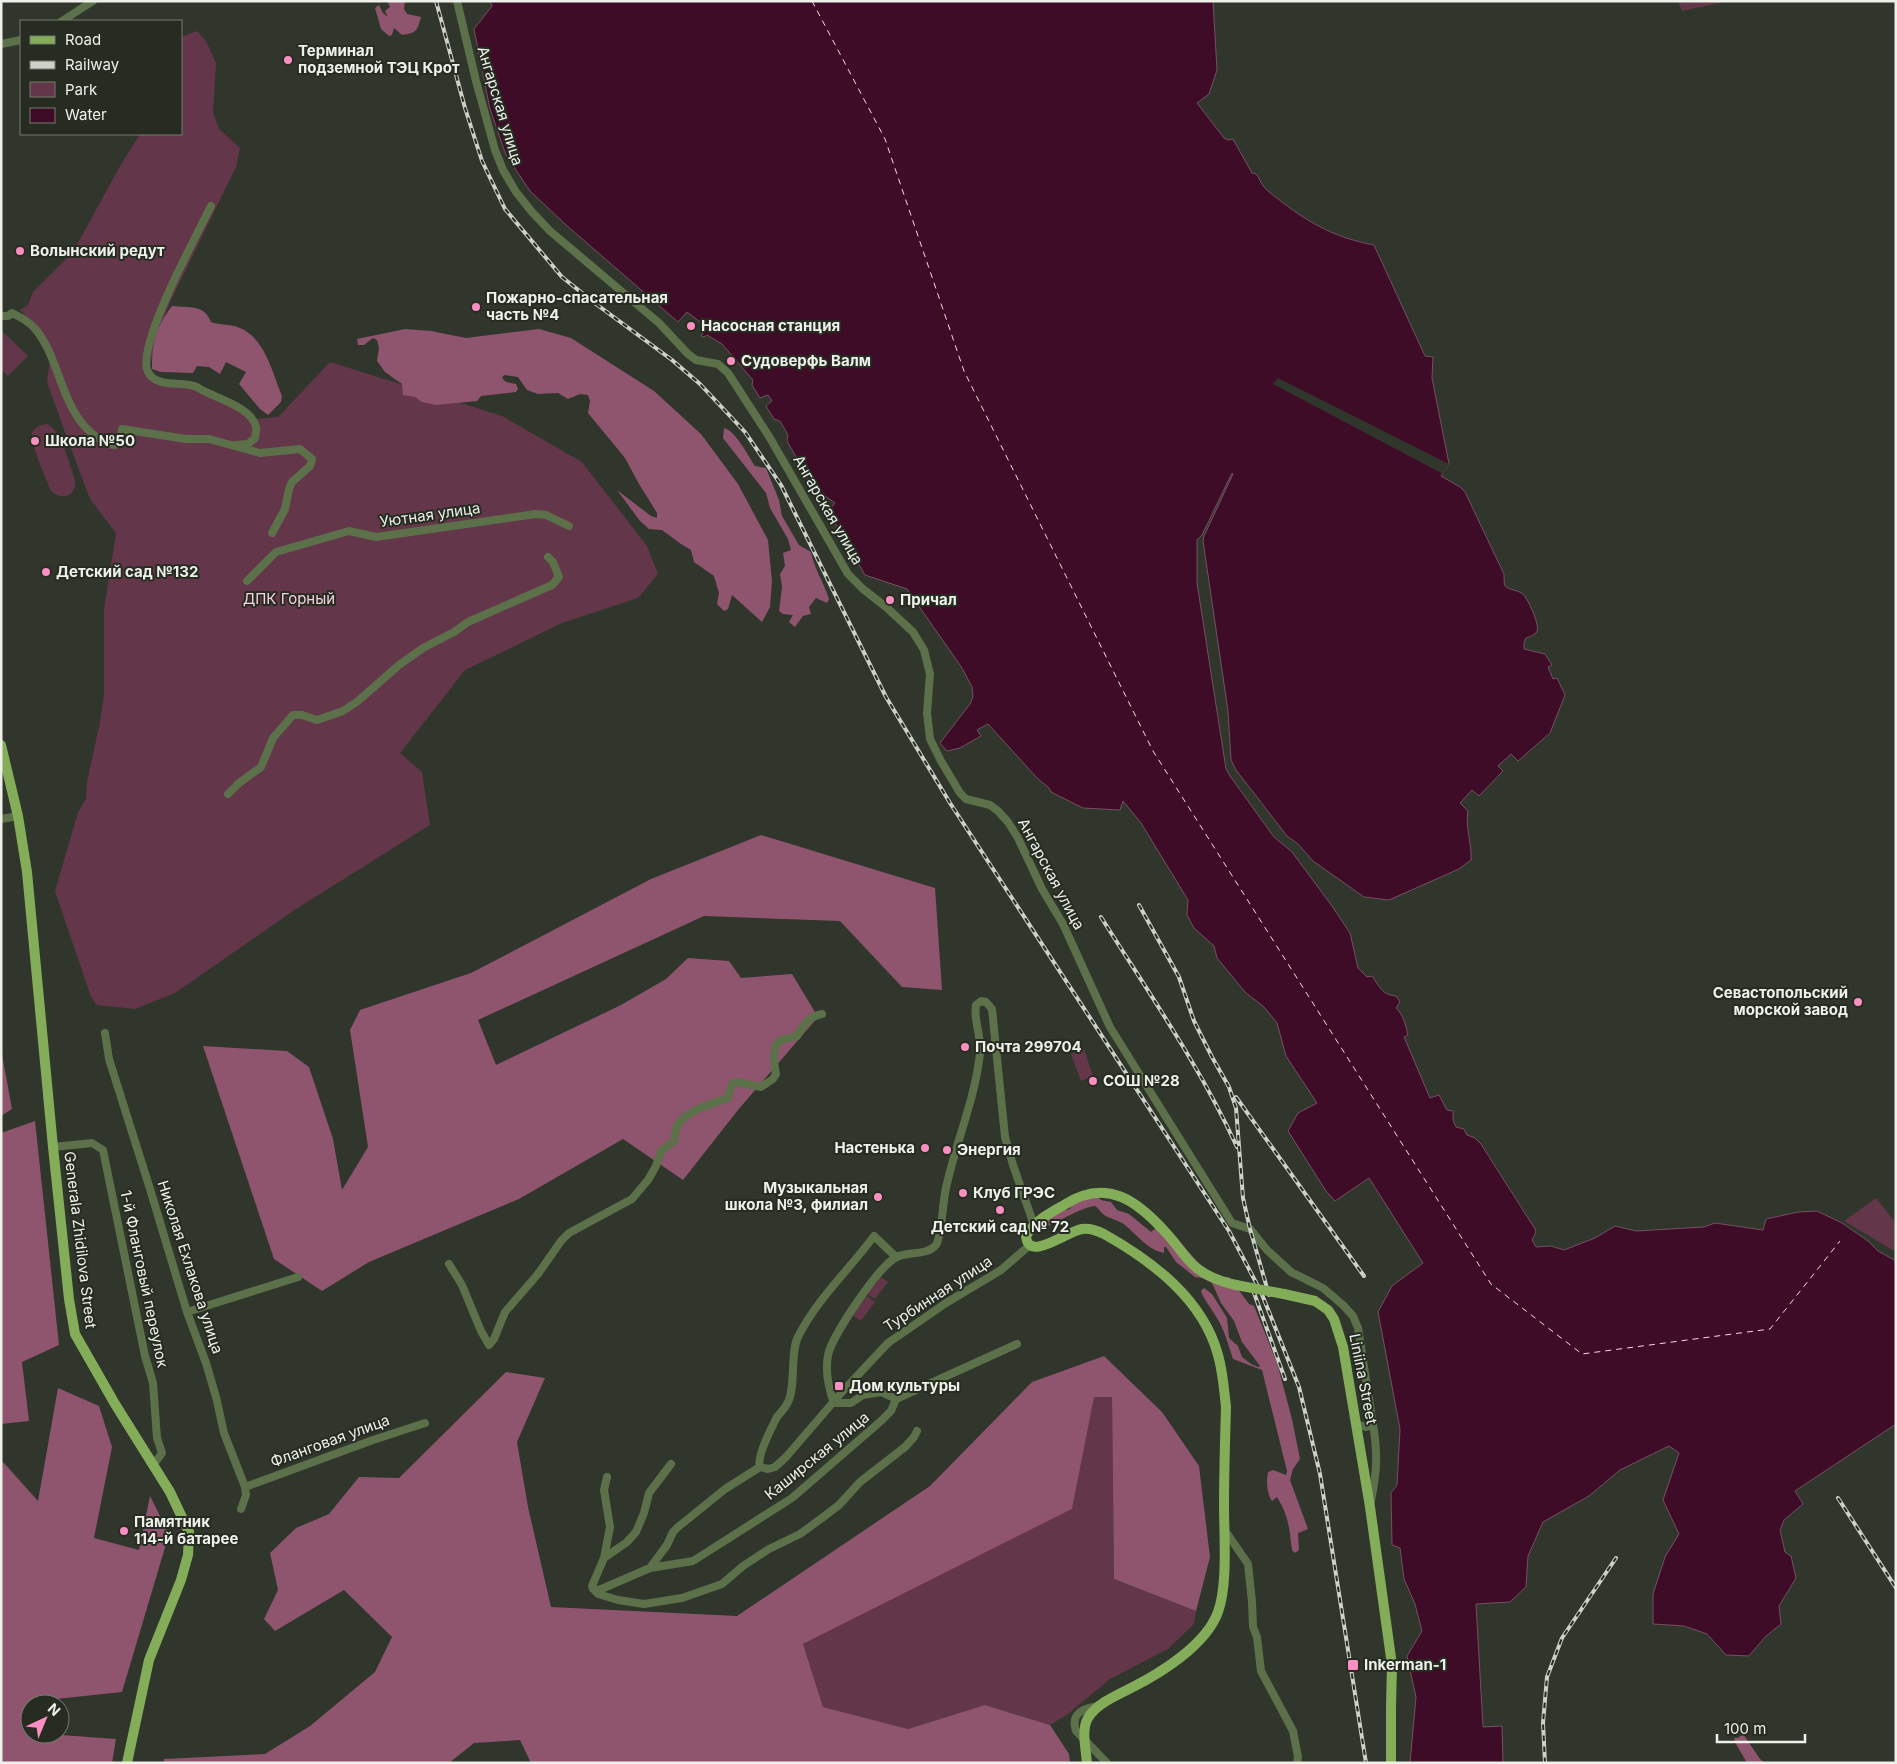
<svg xmlns="http://www.w3.org/2000/svg" width="1897" height="1764" font-family="Inter,sans-serif">
<style>
.green{fill:#63364a}
.forest{fill:#8f546e}
.water{fill:#3f0c27;stroke:#735162}
.pier{fill:#30362b}
.lines{fill:none;stroke-linecap:round;stroke-linejoin:round}
.ferry{stroke:#fad5e3;stroke-width:1;stroke-dasharray:6 5;stroke-linecap:butt}
.minor{stroke:#5c714a;stroke-width:8}
.major{stroke:#83ad59;stroke-width:10}
.rail-casing{stroke:#cdd1c9;stroke-width:4}
.rail{stroke:#262c21;stroke-width:2;stroke-dasharray:5.5;stroke-linecap:butt}
.major-bridge{stroke:#83ad59;stroke-width:10}
.poi-dot{fill:#fc8fc1;stroke:#262c21;stroke-width:2}
.labels{text-anchor:middle;stroke-width:4;stroke-linejoin:round;paint-order:stroke}
.poi-label{font-size:15px;font-weight:bold;fill:#edf1ea;stroke:#262c21;text-anchor:start}
.street-label{font-size:15px;fill:#edf1ea;stroke:#262c21}
.park-label{font-size:15px;fill:#f5d0df;stroke:#262c21}
</style>
<rect width="100%" height="100%" fill="#30362b"/>
<path class="green" d="M 1678,1 L 1729,1 L 1682,11 Z
M 197,31 L 206,41 L 216,63 L 213,112 L 219,129 L 240,148 L 236,167 L 171,300 L 156,338 L 149,371 L 161,380 L 196,385 L 256,419 L 278,417 L 330,362 L 502,416 L 582,462 L 647,546 L 658,574 L 638,598 L 562,623 L 465,670 L 400,753 L 422,772 L 430,825 L 296,909 L 175,993 L 135,1009 L 97,1005 L 91,997 L 55,891 L 78,812 L 86,799 L 87,782 L 100,722 L 104,694 L 104,609 L 116,533 L 90,499 L 67,438 L 47,382 L 51,352 L 39,329 L 20,310 L 28,305 L 33,292 L 73,252 L 120,166 L 140,134 L 181,134 L 181,37 Z
M 1,330 L 28,356 L 8,376 L 1,369 Z
M 47,424 C 61,430 70,465 75,480 C 77,495 62,502 51,491 C 47,481 30,443 32,434 C 34,427 40,425 47,424 Z
M 1084,1049 L 1093,1076 L 1081,1081 L 1071,1054 Z
M 1876,1198 L 1896,1223 L 1896,1252 L 1844,1221 Z
M 881,1277 L 888,1282 L 875,1299 L 867,1294 Z
M 867,1296 L 875,1302 L 861,1321 L 852,1315 Z
M 1093,1397 L 1112,1397 L 1114,1579 L 1196,1611 L 1194,1624 L 1168,1649 L 1110,1679 L 1068,1714 L 1050,1725 L 985,1705 L 908,1729 L 823,1707 L 803,1644 L 1072,1509 Z"/>
<path class="forest" d="M 387,1 L 405,1 L 404,9 L 407,14 L 421,17 C 417,31 417,33 402,35 L 394,28 L 392,35 L 389,36 L 381,29 L 375,8 L 379,5 L 383,13 L 388,17 L 385,11 L 390,7 Z
M 172,306 C 190,308 204,304 211,322 C 219,325 226,324 234,326 C 264,333 272,372 282,396 L 281,402 L 268,415 L 260,409 L 239,384 L 246,372 L 226,362 L 220,374 L 209,367 L 197,366 L 193,373 L 161,372 L 152,369 C 152,342 156,327 172,306 Z
M 405,329 L 431,331 L 466,338 L 539,329 L 571,338 L 654,391 L 701,434 L 738,484 L 768,540 L 772,581 L 770,607 L 762,622 L 732,595 L 728,609 L 724,611 L 717,604 L 719,593 L 714,576 L 694,562 L 691,550 L 681,544 L 662,530 L 649,529 L 640,521 L 617,490 L 651,516 L 657,518 L 657,513 L 639,484 L 625,458 L 588,413 L 590,401 L 588,395 L 580,394 L 568,399 L 558,393 L 538,394 L 527,390 L 518,377 L 504,375 L 502,378 L 506,382 L 516,384 L 518,389 L 516,392 L 481,396 L 477,401 L 436,405 L 422,402 L 415,397 L 403,395 L 402,384 L 385,372 L 377,361 L 379,348 L 377,340 L 373,338 L 364,345 L 358,345 L 357,339 Z
M 724,428 C 736,431 748,456 755,466 L 766,468 L 779,500 L 782,516 L 799,545 L 811,552 C 814,568 824,583 829,599 L 827,603 L 816,598 L 809,607 L 811,614 L 803,616 L 795,627 L 789,622 L 793,615 L 783,614 L 779,611 L 782,587 L 780,574 L 785,566 L 783,553 L 791,550 L 788,539 L 770,508 L 766,493 L 723,438 Z
M 761,835 L 935,888 L 942,990 L 902,987 L 840,921 L 704,916 L 478,1020 L 496,1065 L 621,1005 L 666,979 L 688,958 L 729,961 L 741,978 L 792,974 L 818,1017 L 738,1110 L 683,1180 L 623,1139 L 519,1199 L 369,1262 L 322,1291 L 274,1259 L 203,1046 L 287,1051 L 309,1067 L 333,1139 L 342,1190 L 368,1147 L 350,1030 L 360,1010 L 471,973 L 651,879 Z
M 1,1049 L 12,1109 L 1,1116 Z
M 35,1121 L 59,1345 L 22,1362 L 29,1421 L 1,1424 L 1,1133 Z
M 1096,1195 L 1101,1200 L 1111,1202 L 1117,1210 L 1129,1214 L 1151,1232 L 1157,1227 L 1163,1230 L 1169,1229 C 1182,1242 1200,1270 1217,1277 C 1220,1278 1226,1277 1229,1277 L 1249,1304 L 1254,1306 L 1277,1363 L 1292,1419 L 1300,1459 L 1293,1469 L 1290,1480 L 1308,1529 L 1298,1533 L 1299,1550 L 1295,1553 L 1292,1550 C 1289,1527 1289,1517 1277,1497 L 1272,1501 C 1267,1494 1266,1481 1268,1472 L 1273,1470 L 1286,1475 L 1287,1471 L 1262,1370 L 1233,1359 C 1228,1344 1224,1328 1215,1315 C 1210,1306 1204,1300 1201,1291 L 1204,1288 L 1212,1294 L 1227,1318 L 1229,1338 L 1238,1346 L 1242,1357 L 1251,1364 L 1258,1367 L 1260,1366 L 1242,1342 L 1234,1321 L 1221,1303 L 1212,1283 L 1202,1278 L 1195,1277 L 1176,1262 L 1166,1247 L 1164,1247 L 1164,1253 C 1148,1250 1137,1235 1125,1225 C 1119,1220 1109,1219 1103,1214 C 1100,1211 1099,1209 1095,1206 C 1085,1206 1059,1221 1048,1226 L 1044,1225 L 1042,1222 L 1055,1212 L 1070,1209 L 1075,1198 Z
M 1104,1356 L 1162,1412 L 1199,1466 L 1210,1557 L 1196,1611 L 1114,1579 L 1112,1397 L 1094,1397 L 1072,1509 L 803,1644 L 823,1707 L 908,1729 L 985,1705 L 1050,1725 L 1069,1754 L 1070,1763 L 531,1763 L 520,1740 L 474,1743 L 449,1763 L 164,1763 L 164,1759 L 265,1754 L 310,1726 L 375,1672 L 392,1637 L 344,1590 L 275,1631 L 264,1619 L 278,1590 L 270,1553 L 296,1528 L 329,1514 L 359,1477 L 399,1478 L 506,1372 L 545,1378 L 517,1442 L 528,1507 L 551,1607 L 737,1616 L 930,1486 L 1032,1382 Z
M 58,1388 L 99,1406 L 112,1447 L 94,1538 L 139,1550 L 150,1496 L 169,1534 L 122,1692 L 56,1699 L 56,1704 L 30,1704 L 30,1734 L 60,1734 L 60,1730 L 61,1735 L 116,1739 L 112,1763 L 1,1763 L 1,1462 L 4,1463 L 38,1501 Z
M 1743,1734 L 1760,1759 L 1765,1763 L 1747,1763 L 1736,1744 L 1734,1738 L 1738,1738 Z"/>
<path class="water" d="M 490,1 L 1213,1 L 1217,70 L 1209,94 L 1197,103 L 1224,138 L 1228,140 L 1233,139 L 1252,173 L 1256,174 C 1260,178 1260,183 1264,187 C 1269,193 1276,197 1282,202 C 1312,225 1337,238 1374,245 L 1425,356 L 1433,357 L 1432,378 L 1449,464 L 1441,476 L 1460,487 L 1465,492 L 1504,574 C 1504,577 1504,583 1505,586 C 1509,590 1518,590 1523,594 C 1528,599 1542,628 1536,633 C 1534,635 1529,637 1526,638 L 1524,643 L 1524,649 L 1545,654 L 1552,665 L 1548,667 L 1553,679 L 1557,678 L 1565,695 L 1550,733 L 1518,761 L 1511,754 L 1498,766 L 1503,771 L 1479,796 L 1472,790 L 1460,803 L 1468,811 C 1465,828 1472,842 1471,860 L 1459,869 L 1389,900 L 1364,897 L 1313,861 L 1298,844 L 1287,836 L 1236,770 L 1231,760 L 1228,711 L 1203,541 L 1204,536 L 1233,474 L 1232,473 L 1202,535 L 1197,540 L 1197,583 L 1226,769 L 1230,776 L 1274,837 L 1292,852 L 1332,906 L 1350,933 L 1358,968 L 1367,977 L 1372,976 C 1379,986 1382,995 1396,996 L 1400,1002 L 1396,1008 C 1403,1014 1406,1026 1408,1035 L 1404,1037 L 1430,1098 L 1439,1095 L 1447,1110 L 1453,1111 L 1453,1120 L 1456,1127 L 1464,1129 L 1467,1135 L 1475,1138 L 1481,1144 L 1535,1229 L 1536,1232 L 1532,1240 L 1536,1247 L 1551,1246 L 1564,1250 L 1595,1238 L 1615,1226 L 1636,1231 L 1704,1227 L 1715,1223 L 1763,1230 L 1766,1219 L 1798,1212 L 1817,1211 L 1842,1223 L 1868,1241 L 1878,1251 L 1896,1261 L 1896,1424 L 1795,1491 L 1803,1504 L 1784,1520 L 1780,1530 L 1785,1552 L 1791,1556 L 1796,1578 L 1779,1606 L 1781,1624 L 1765,1637 L 1749,1656 L 1726,1655 L 1707,1634 L 1684,1626 L 1653,1624 L 1653,1594 L 1665,1557 L 1679,1534 L 1663,1500 L 1679,1453 L 1669,1446 L 1620,1470 L 1589,1496 L 1543,1522 L 1528,1556 L 1526,1587 L 1510,1602 L 1476,1604 L 1483,1727 L 1502,1726 L 1503,1763 L 1410,1763 L 1416,1697 L 1407,1656 L 1422,1631 L 1415,1604 L 1404,1579 L 1400,1548 L 1392,1545 L 1391,1493 L 1397,1485 L 1400,1429 L 1378,1312 L 1392,1286 L 1423,1263 L 1369,1178 L 1335,1201 L 1326,1191 L 1288,1131 L 1298,1113 L 1317,1103 L 1286,1056 L 1277,1023 L 1264,1007 L 1245,992 L 1217,958 L 1214,946 L 1194,928 L 1187,915 L 1188,900 L 1141,823 L 1123,801 L 1120,810 L 1083,808 L 1051,792 L 1049,788 L 1037,778 L 988,724 L 977,730 L 981,736 L 960,748 L 947,751 L 940,743 L 970,704 L 973,697 L 972,687 L 962,668 L 907,589 L 865,575 L 828,511 L 835,503 L 813,487 L 787,441 L 788,435 L 780,421 L 774,419 L 766,406 L 772,401 L 768,395 L 760,398 L 752,385 L 753,380 L 722,344 L 707,335 L 704,337 L 701,336 L 707,327 L 687,312 L 678,322 L 565,224 L 530,191 L 506,155 L 490,109 L 474,29 L 492,6 Z"/>
<path class="pier" d="M 1278,378 L 1449,464 L 1443,474 L 1273,384 Z"/>
<g class="lines">
<path class="ferry" d="M 812,1 L 885,139 L 964,371 L 1153,751 L 1491,1284 L 1582,1354 L 1770,1329 L 1840,1241"/>
<path class="minor" d="M 457,1 L 476,81 L 495,150 L 503,170 L 516,192 L 532,212 L 550,231 L 659,323 L 688,354 L 696,360 L 718,364 L 728,373 L 770,438 L 848,574 L 863,589 L 886,607 L 913,632 L 924,650 L 930,674 L 927,713 L 930,739 L 941,761 L 960,793 L 966,799 L 990,805 L 998,811 L 1008,822 L 1018,838 L 1042,889 L 1063,924 L 1110,1027 L 1232,1223 L 1250,1229 L 1267,1250 L 1291,1272 L 1323,1288 L 1343,1305 L 1353,1316 L 1358,1328 L 1373,1424 L 1366,1427 L 1356,1424
M 62,21 L 93,1
M 1,44 L 21,40
M 211,206 C 198,233 135,347 148,372 C 156,388 181,381 194,386 C 198,387 201,390 204,391 C 219,399 252,408 256,427 C 257,430 255,435 255,438 L 248,444 L 236,445
M 1,316 L 8,316 L 12,313 C 22,318 30,322 37,331 C 62,364 61,413 98,438 C 104,442 108,445 115,445 L 121,440 L 122,429 L 186,439 L 209,439 L 260,453 L 300,449 L 312,459 L 310,466 L 292,482 L 289,489 L 285,509 L 272,533
M 247,581 L 276,552 L 349,531 L 376,537 L 536,514 L 546,515 L 569,526
M 228,794 L 239,783 L 261,767 L 273,738 L 293,715 L 302,715 L 317,720 L 343,711 L 358,701 L 399,665 L 423,648 L 454,632 L 468,622 L 552,585 L 559,577 L 553,562 L 548,557
M 1,819 L 18,816
M 105,1033 L 109,1059 L 150,1189 L 187,1312 L 206,1363 L 216,1397 L 224,1433 L 245,1487 L 246,1495 L 241,1509
M 53,1147 L 92,1143 L 103,1150 L 145,1356 L 153,1383 L 157,1438 L 162,1453 L 154,1464
M 449,1264 L 462,1285 L 481,1331 L 489,1345 L 494,1339 L 505,1312 L 538,1274 L 561,1241 L 569,1233 L 632,1199 L 648,1180 L 656,1166 L 661,1151 L 674,1141 C 675,1137 675,1132 676,1129 C 681,1112 713,1103 728,1098 L 732,1084 L 737,1082 L 761,1087 L 773,1079 L 776,1074 C 774,1065 771,1044 782,1040 C 786,1038 792,1038 797,1036 C 804,1024 808,1017 822,1014
M 187,1312 L 298,1277
M 834,1403 C 828,1387 825,1372 828,1355 C 832,1336 879,1265 897,1257 C 908,1251 927,1256 936,1245 C 941,1238 943,1204 945,1193 C 954,1146 975,1101 980,1053 C 982,1037 973,1021 976,1005 L 981,1001 L 986,1002 L 992,1009 L 1005,1137 L 1013,1165 L 1034,1225
M 834,1403 L 851,1403 L 863,1395 L 881,1392 L 896,1399
M 671,1464 L 649,1493 L 644,1513 L 636,1532 L 627,1542 L 604,1558 L 592,1586 L 593,1589 L 599,1590 L 650,1568 L 693,1561 L 792,1498 L 881,1421 L 891,1411 L 896,1399 L 1017,1344
M 760,1467 C 756,1457 772,1427 777,1417 C 781,1412 786,1407 788,1402 C 796,1387 790,1352 798,1337 C 817,1299 849,1270 874,1236 L 896,1257
M 245,1487 L 373,1440 L 425,1423
M 1371,1501 C 1377,1470 1378,1456 1373,1424
M 1224,1529 L 1248,1564 L 1252,1602 L 1253,1627 L 1257,1637 L 1261,1671 L 1293,1731 L 1298,1757 L 1297,1763
M 604,1558 L 610,1527 L 604,1490 L 607,1477
M 650,1568 L 667,1545 L 673,1532 L 678,1527 L 725,1489 L 760,1467 L 768,1469 L 775,1467 L 786,1457 L 842,1392 L 888,1343 L 946,1303 L 1001,1270 L 1030,1245
M 593,1589 L 598,1594 L 618,1600 L 644,1604 L 682,1598 L 722,1584 L 743,1566 L 769,1549 L 800,1534 L 822,1518 L 839,1505 L 860,1482 L 905,1447 L 914,1437 L 917,1431
M 1099,1706 C 1084,1708 1070,1713 1076,1731 L 1107,1763"/>
<path class="major" d="M 1,745 L 18,816 L 27,872 L 53,1147 L 69,1299 L 75,1334 L 115,1404 L 170,1492 L 189,1532 L 188,1555 L 181,1580 L 149,1660 L 127,1763
M 1284,1294 L 1315,1301 L 1328,1310 L 1334,1319 L 1343,1347 L 1370,1507 L 1392,1665 L 1391,1707 L 1391,1763
M 1087,1763 C 1086,1750 1081,1729 1088,1718 C 1096,1704 1117,1695 1131,1688 C 1161,1673 1206,1645 1218,1612 C 1228,1584 1224,1536 1224,1506 C 1224,1473 1225,1440 1226,1407 C 1224,1390 1223,1372 1218,1355 C 1203,1299 1152,1261 1104,1234 C 1098,1231 1089,1228 1082,1229 C 1067,1231 1028,1263 1026,1236 C 1034,1221 1050,1213 1064,1205 C 1107,1177 1138,1201 1168,1235 C 1178,1246 1186,1260 1198,1269 C 1210,1278 1222,1282 1236,1285"/>
<defs>
<path id="rail" d="M 436,1 L 465,108 L 482,161 L 505,209 L 562,277 L 596,304 L 672,360 L 700,384 L 745,432 L 781,485 L 886,697 L 950,803 L 1229,1231 L 1261,1292 L 1299,1387 L 1320,1474 L 1366,1763
M 1139,905 L 1179,977 L 1194,1021 L 1212,1057 L 1229,1087 L 1236,1108 L 1243,1198 L 1250,1229 L 1269,1295
M 1101,917 C 1148,992 1200,1066 1237,1147
M 1236,1097 L 1364,1276
M 1253,1290 L 1285,1379
M 1838,1498 L 1896,1588
M 1545,1763 L 1543,1723 L 1547,1677 L 1562,1638 L 1616,1558"/>
</defs>
<use href="#rail" class="rail-casing"/>
<use href="#rail" class="rail"/>
<path class="major-bridge" d="M 1236,1285 L 1284,1294"/>
</g>
<g class="poi-dot">
<circle cx="288" cy="60" r="5"/>
<circle cx="20" cy="251" r="5"/>
<circle cx="476" cy="307" r="5"/>
<circle cx="691" cy="326" r="5"/>
<circle cx="731" cy="361" r="5"/>
<circle cx="35" cy="441" r="5"/>
<circle cx="46" cy="572" r="5"/>
<circle cx="890" cy="600" r="5"/>
<circle cx="1858" cy="1002" r="5"/>
<circle cx="965" cy="1047" r="5"/>
<circle cx="1093" cy="1081" r="5"/>
<circle cx="925" cy="1148" r="5"/>
<circle cx="947" cy="1150" r="5"/>
<circle cx="963" cy="1193" r="5"/>
<circle cx="878" cy="1197" r="5"/>
<circle cx="1000" cy="1210" r="5"/>
<rect x="834" y="1381" width="10" height="10" rx="2.5"/>
<circle cx="124" cy="1531" r="5"/>
<rect x="1347" y="1659" width="12" height="12" rx="2.5"/>
</g>
<g class="labels">
<g class="poi-label">
<text x="298" y="56">Терминал<tspan x="298" dy="17">подземной ТЭЦ Крот</tspan></text>
<text x="30" y="256">Волынский редут</text>
<text x="486" y="303">Пожарно-спасательная<tspan x="486" dy="17">часть №4</tspan></text>
<text x="701" y="331">Насосная станция</text>
<text x="741" y="366">Судоверфь Валм</text>
<text x="45" y="446">Школа №50</text>
<text x="56" y="577">Детский сад №132</text>
<text x="900" y="605">Причал</text>
<text x="1848" y="998" text-anchor="end">Севастопольский<tspan x="1848" dy="17">морской завод</tspan></text>
<text x="975" y="1052">Почта 299704</text>
<text x="1103" y="1086">СОШ №28</text>
<text x="915" y="1153" text-anchor="end">Настенька</text>
<text x="957" y="1155">Энергия</text>
<text x="868" y="1193" text-anchor="end">Музыкальная<tspan x="868" dy="17">школа №3, филиал</tspan></text>
<text x="973" y="1198">Клуб ГРЭС</text>
<text x="1000" y="1232" text-anchor="middle">Детский сад № 72</text>
<text x="849" y="1391">Дом культуры</text>
<text x="134" y="1527">Памятник<tspan x="134" dy="17">114-й батарее</tspan></text>
<text x="1364" y="1670">Inkerman-1</text>
</g>
<g class="street-label">
<text transform="translate(500 106) rotate(73)" y="5">Ангарская улица</text>
<text transform="translate(828 510) rotate(60)" y="5">Ангарская улица</text>
<text transform="translate(430 515) rotate(-8)" y="5">Уютная улица</text>
<text transform="translate(1051 874) rotate(62)" y="5">Ангарская улица</text>
<text transform="translate(80 1240) rotate(83)" y="5">Generala Zhidilova Street</text>
<text transform="translate(190 1267) rotate(72)" y="5">Николая Ехлакова улица</text>
<text transform="translate(144 1279) rotate(78)" y="5">1-й Фланговый переулок</text>
<text transform="translate(938 1294) rotate(-33)" y="5">Турбинная улица</text>
<text transform="translate(1363 1379) rotate(79)" y="5">Liniina Street</text>
<text transform="translate(330 1441) rotate(-20)" y="5">Фланговая улица</text>
<text transform="translate(817 1456) rotate(-39)" y="5">Каширская улица</text>
</g>
<g class="park-label">
<text x="289" y="604">ДПК Горный</text>
</g>
</g>
<rect width="1897" height="1764" fill="none" stroke="#edf1ea" stroke-width="5"/>
<rect x="20" y="20" width="162" height="115" fill="#262c21" stroke="#767b71"/>
<rect x="30" y="36" width="25" height="8" fill="#83ad59" stroke="#767b71"/>
<text x="65" y="45" font-size="15" fill="#edf1ea">Road</text>
<rect x="30" y="61" width="25" height="8" fill="#cdd1c9" stroke="#767b71"/>
<text x="65" y="70" font-size="15" fill="#edf1ea">Railway</text>
<rect x="30" y="82" width="25" height="15" fill="#63364a" stroke="#767b71"/>
<text x="65" y="95" font-size="15" fill="#edf1ea">Park</text>
<rect x="30" y="108" width="25" height="15" fill="#3f0c27" stroke="#767b71"/>
<text x="65" y="120" font-size="15" fill="#edf1ea">Water</text>
<g transform="translate(45 1719) rotate(44)"><circle r="24" fill="#262c21" stroke="#767b71"/>
<path d="M0-4L9 19L0 12L-9 19Z" fill="#fc8fc1"/>
<text y="-8" font-size="14" font-weight="bold" text-anchor="middle" fill="#edf1ea">N</text>
</g>
<path d="M1717 1734v8h88v-8" fill="none" stroke="#edf1ea" stroke-width="2.5"/>
<text x="1724" y="1734" font-size="15" fill="#edf1ea" stroke="#262c21" stroke-width="4" paint-order="stroke">100 m</text>
</svg>
